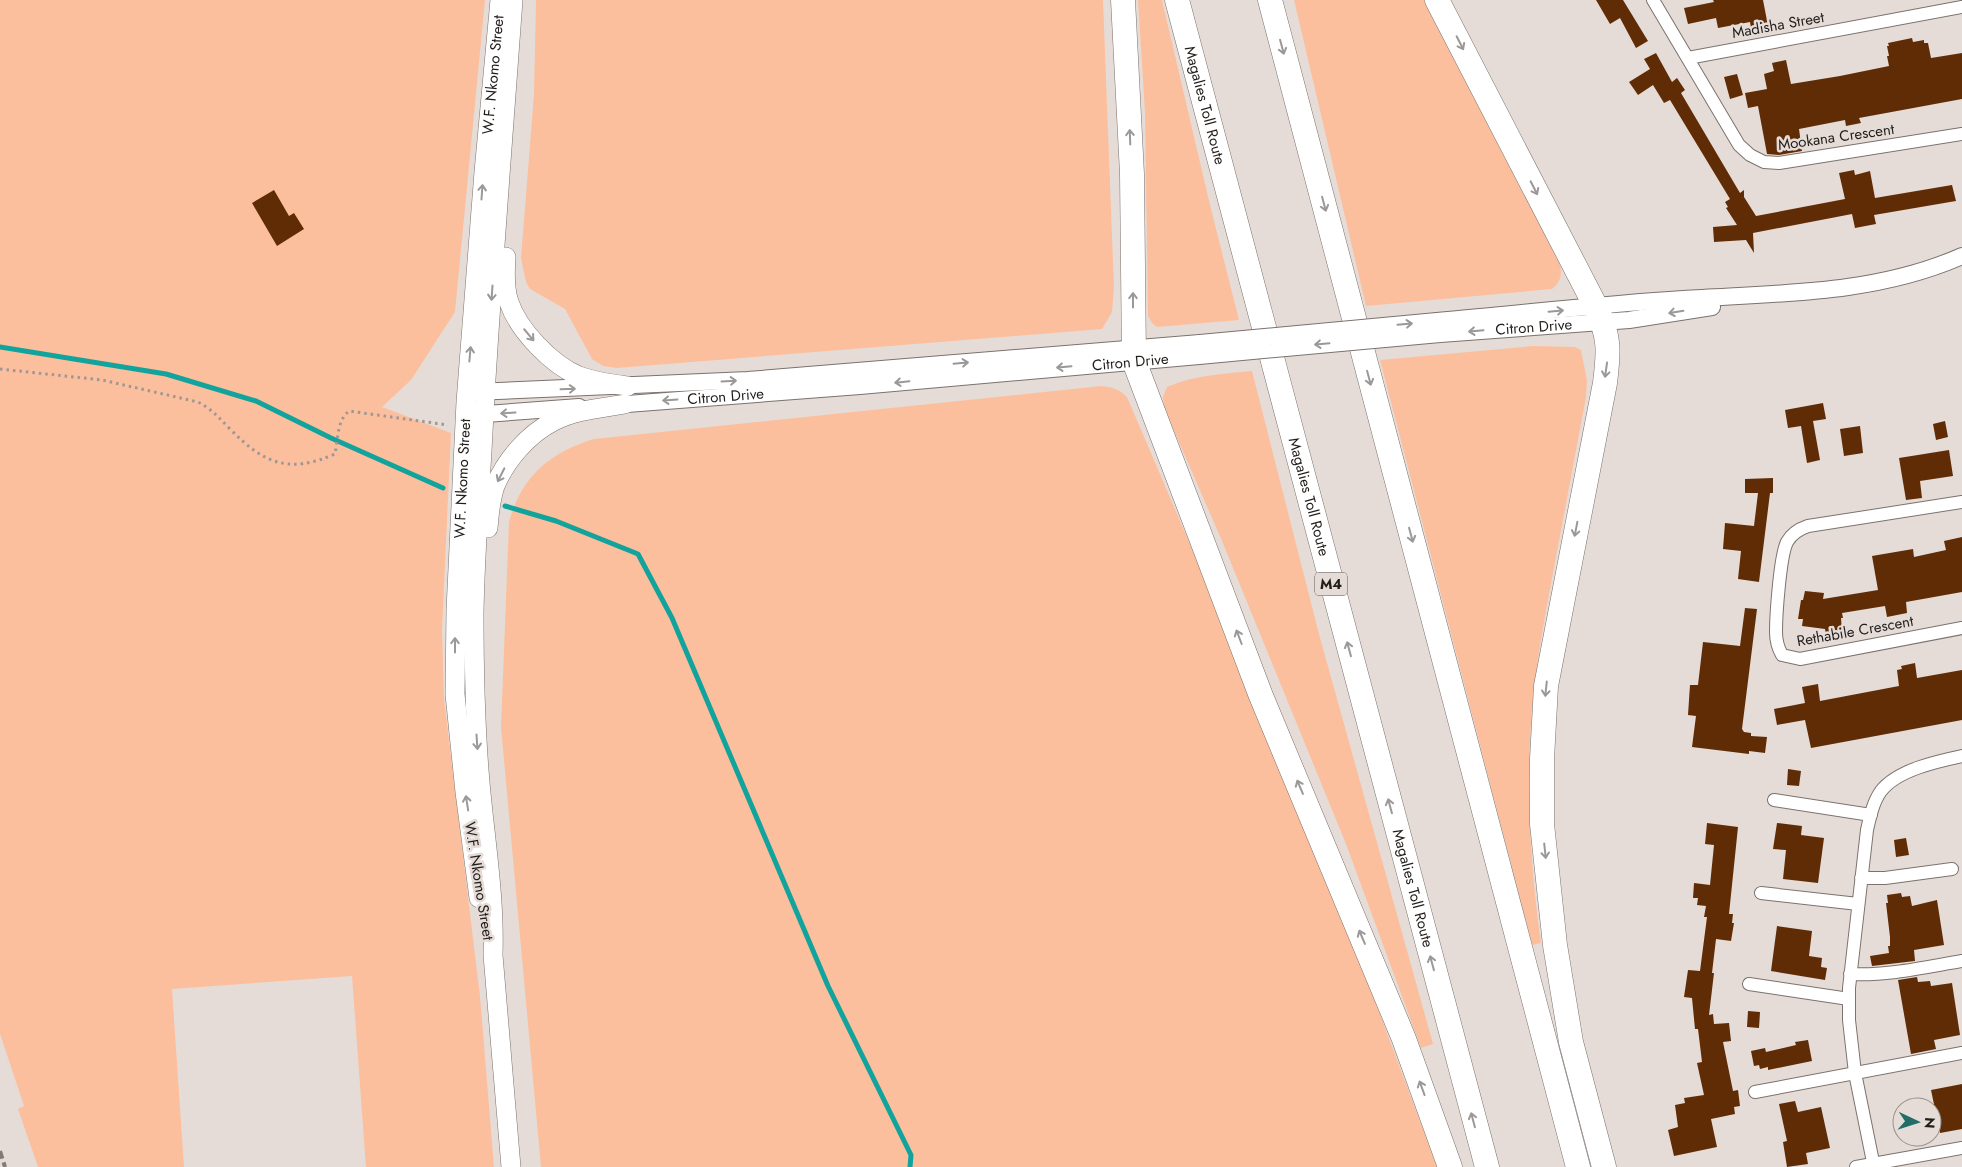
<svg xmlns="http://www.w3.org/2000/svg" width="1962" height="1167" font-family="Jost,sans-serif">
<style>
.green{fill:#fcbf9d}
.lines{fill:none;stroke-linecap:round;stroke-linejoin:round}
.stream{stroke:#12a49c;stroke-width:5}
.building{fill:#5f2c05}
.minor-casing{stroke:#7b726e;stroke-width:14}
.tertiary-casing{stroke:#7b726e;stroke-width:18}
.secondary-casing{stroke:#7b726e;stroke-width:20}
.motorway-casing{stroke:#7b726e;stroke-width:25}
.path{stroke:#9f9793;stroke-width:3;stroke-dasharray:2.5 4;stroke-linecap:butt}
.minor{stroke:#fff;stroke-width:12}
.tertiary{stroke:#fff;stroke-width:16}
.secondary{stroke:#fff;stroke-width:19}
.motorway{stroke:#fff;stroke-width:24}
.rail{stroke:#817a77;stroke-width:4;stroke-dasharray:8 4;stroke-linecap:butt}
.tertiary-bridge-casing{stroke:#7b726e;stroke-width:18;stroke-linecap:butt}
.tertiary-bridge{stroke:#fff;stroke-width:16}
.oneway{stroke:#9b9998}
.labels{text-anchor:middle;stroke-width:5;stroke-linejoin:round;paint-order:stroke}
.shield{fill:#e6dcd7;stroke:#5c5653;stroke-width:1}
.shield-label{font-size:14px;font-weight:bold;fill:#211d1b}
.street-label{font-size:15px;fill:#211d1b;stroke:#e6dcd7}
</style>
<rect width="100%" height="100%" fill="#e6dcd7"/>
<path class="green" d="M 0,0 L 485,0 L 455,312 L 411,380 L 382,407 L 451,433 L 442,629 L 444,699 L 480,996 L 494,1167 L 366,1167 L 352,976 L 172,989 L 184,1167 L 38,1167 L 18,1109 L 24,1106 L 0,1034 Z
M 536,0 L 1103,0 L 1114,288 L 1112,312 L 1102,329 L 617,368 L 603,366 L 592,359 L 565,309 L 530,289 L 526,282 L 521,258 L 534,94 Z
M 1138,0 L 1162,0 L 1210,205 L 1239,320 L 1157,327 L 1152,323 L 1148,316 L 1145,113 Z
M 1294,0 L 1424,0 L 1560,264 C 1562,276 1561,281 1552,289 L 1366,306 Z
M 1533,346 L 1575,347 L 1581,350 L 1587,380 L 1586,397 C 1576,450 1566,504 1556,557 C 1548,601 1539,645 1534,689 C 1525,774 1529,858 1541,943 L 1532,945 L 1380,360 Z
M 1252,371 L 1319,634 L 1433,1044 L 1421,1048 L 1346,844 L 1222,541 L 1165,410 L 1163,397 L 1167,387 C 1194,375 1223,374 1252,371 Z
M 1101,386 C 1112,387 1119,389 1127,397 L 1261,710 L 1334,891 L 1437,1167 L 541,1167 L 501,727 L 509,522 C 521,477 550,452 594,439 Z"/>
<g class="lines">
<path class="stream" d="M 0,347 L 166,374 L 256,401 L 331,438 L 443,488
M 505,506 L 556,521 L 638,554 L 672,618 L 828,986 L 911,1155 L 910,1167"/>
</g>
<path class="building" d="M 1596,0 L 1623,0 L 1648,41 L 1636,48 L 1620,18 L 1610,24 Z
M 1713,0 L 1763,0 L 1769,31 L 1752,34 L 1750,22 L 1718,28 L 1716,18 L 1688,24 L 1684,8 L 1714,2 Z
M 1912,38 L 1913,42 L 1924,40 L 1924,43 L 1928,43 L 1931,58 L 1962,53 L 1962,99 L 1859,118 L 1861,123 L 1846,126 L 1845,120 L 1799,129 L 1802,151 L 1779,155 L 1767,154 L 1758,106 L 1748,108 L 1745,93 L 1767,89 L 1764,74 L 1774,71 L 1772,63 L 1786,60 L 1791,84 L 1840,76 L 1889,66 L 1887,56 L 1889,56 L 1887,46 L 1889,46 L 1888,43 Z
M 1656,53 L 1672,82 L 1677,78 L 1685,90 L 1681,93 L 1740,193 L 1744,190 L 1744,197 L 1756,216 L 1845,199 L 1839,173 L 1854,170 L 1855,175 L 1870,171 L 1875,198 L 1952,185 L 1956,201 L 1874,215 L 1876,224 L 1855,228 L 1852,214 L 1753,233 L 1754,253 L 1746,240 L 1714,242 L 1713,227 L 1737,225 L 1726,208 L 1728,207 L 1725,202 L 1730,199 L 1670,100 L 1664,103 L 1653,85 L 1638,95 L 1629,82 L 1650,69 L 1644,59 Z
M 1737,74 L 1743,95 L 1730,99 L 1724,77 Z
M 274,190 L 289,216 L 294,213 L 304,229 L 277,246 L 252,203 Z
M 1823,403 L 1826,419 L 1813,421 L 1820,460 L 1807,463 L 1801,426 L 1788,428 L 1785,410 Z
M 1945,421 L 1948,437 L 1936,440 L 1933,424 Z
M 1860,426 L 1863,453 L 1844,456 L 1840,429 Z
M 1949,450 L 1953,476 L 1920,481 L 1922,498 L 1906,500 L 1899,458 Z
M 1773,478 L 1773,493 L 1770,493 L 1759,582 L 1738,579 L 1741,551 L 1723,549 L 1725,523 L 1754,526 L 1758,493 L 1745,493 L 1745,479 Z
M 1962,537 L 1962,592 L 1906,602 L 1907,613 L 1887,617 L 1885,606 L 1842,613 L 1843,618 L 1841,618 L 1842,632 L 1826,635 L 1825,629 L 1802,626 L 1803,619 L 1798,619 L 1801,600 L 1803,600 L 1805,591 L 1824,593 L 1823,599 L 1878,590 L 1872,556 L 1913,549 L 1914,557 L 1946,550 L 1944,541 Z
M 1745,608 L 1757,609 L 1742,729 L 1744,732 L 1751,733 L 1751,736 L 1767,737 L 1765,753 L 1749,751 L 1749,754 L 1692,747 L 1696,716 L 1688,715 L 1690,685 L 1698,685 L 1703,642 L 1740,646 Z
M 1915,663 L 1917,678 L 1962,670 L 1962,720 L 1811,748 L 1805,720 L 1777,725 L 1774,709 L 1805,703 L 1802,687 L 1818,684 L 1820,701 L 1899,686 L 1897,670 L 1902,669 L 1901,666 Z
M 1788,769 L 1801,771 L 1799,786 L 1787,785 Z
M 1707,823 L 1738,827 L 1729,914 L 1733,914 L 1732,923 L 1734,923 L 1731,941 L 1716,939 L 1712,973 L 1714,973 L 1709,1015 L 1713,1014 L 1714,1024 L 1729,1023 L 1731,1041 L 1723,1042 L 1733,1091 L 1738,1090 L 1740,1106 L 1734,1107 L 1735,1114 L 1711,1119 L 1717,1147 L 1674,1156 L 1668,1130 L 1678,1127 L 1675,1105 L 1685,1103 L 1684,1098 L 1704,1095 L 1697,1063 L 1702,1062 L 1698,1029 L 1695,1029 L 1692,998 L 1684,997 L 1688,970 L 1700,971 L 1707,917 L 1704,917 L 1706,906 L 1697,905 L 1698,898 L 1693,898 L 1694,883 L 1710,885 L 1714,845 L 1705,844 Z
M 1777,823 L 1802,826 L 1801,835 L 1824,838 L 1818,883 L 1783,879 L 1786,850 L 1773,849 Z
M 1906,838 L 1909,855 L 1896,857 L 1894,840 Z
M 1901,893 L 1902,897 L 1910,896 L 1912,906 L 1937,900 L 1944,945 L 1914,950 L 1915,961 L 1872,966 L 1870,956 L 1889,953 L 1888,946 L 1890,946 L 1890,937 L 1886,903 L 1888,903 L 1887,895 Z
M 1777,926 L 1812,931 L 1809,956 L 1822,958 L 1821,967 L 1827,968 L 1825,980 L 1771,971 Z
M 1917,977 L 1918,982 L 1930,981 L 1931,986 L 1952,983 L 1960,1035 L 1934,1040 L 1936,1049 L 1911,1054 L 1898,980 Z
M 1748,1011 L 1760,1012 L 1759,1028 L 1747,1027 Z
M 1808,1040 L 1812,1061 L 1768,1070 L 1768,1067 L 1760,1069 L 1759,1065 L 1754,1066 L 1751,1051 L 1765,1048 L 1766,1052 L 1796,1045 L 1795,1042 Z
M 1962,1084 L 1962,1129 L 1940,1133 L 1931,1090 Z
M 1795,1101 L 1798,1112 L 1821,1107 L 1830,1148 L 1806,1153 L 1808,1164 L 1787,1167 L 1783,1142 L 1787,1141 L 1779,1104 Z"/>
<g class="lines">
<defs>
<path id="minor" d="M 1653,0 L 1739,145 L 1750,155 L 1764,162 L 1779,163 L 1962,134
M 1688,58 L 1962,7
M 1962,502 L 1808,526 C 1799,529 1792,533 1787,542 C 1780,556 1776,615 1776,632 C 1776,641 1778,648 1782,655 L 1800,659 L 1962,628
M 1774,800 L 1871,815
M 1861,878 L 1885,878 L 1952,869
M 1761,893 L 1858,904
M 1850,974 C 1887,976 1926,967 1962,961
M 1749,984 L 1849,999
M 1755,1092 L 1962,1053
M 1856,1167 L 1962,1148
M 1874,1167 L 1855,1073 L 1849,1020 L 1849,988 L 1867,830 C 1870,817 1873,802 1881,791 C 1897,770 1938,761 1962,756"/>
<g id="tertiary">
<path d="M 1437,321 C 1519,314 1601,304 1683,299 C 1777,293 1874,295 1962,256"/>
<path id="s1" d="M 1440,334 L 1629,320 L 1712,307"/>
<path d="M 474,392 L 748,380 L 1200,343"/>
<path id="s2" d="M 614,405 L 860,386 L 1199,356"/>
<path d="M 472,415 L 579,407"/>
</g>
<g id="secondary">
<path d="M 506,257 C 505,271 504,288 509,302 C 518,330 552,365 579,376 C 595,382 612,384 628,386"/>
<path d="M 488,528 C 489,515 491,498 495,486 C 506,460 528,434 554,421 C 575,410 602,408 625,404"/>
<path id="s3" d="M 479,898 L 465,792 L 455,694 L 456,610 L 466,402 L 484,172 L 500,0"/>
<path d="M 511,1167 L 493,955 C 495,897 485,840 480,782 C 475,726 474,670 474,614 C 475,547 481,480 484,412 C 492,275 503,137 513,0"/>
</g>
<g id="motorway">
<path d="M 1123,0 L 1132,174 L 1134,361 L 1261,696 L 1404,1039 L 1450,1167"/>
<path id="s4" d="M 1177,0 L 1487,1167"/>
<path d="M 1270,0 L 1578,1167"/>
<path d="M 1437,0 L 1596,307 C 1610,337 1609,351 1605,383 L 1546,686 L 1542,759 L 1542,824 L 1555,945 L 1571,1042 L 1604,1167"/>
</g>
</defs>
<use href="#minor" class="minor-casing"/>
<use href="#tertiary" class="tertiary-casing"/>
<use href="#secondary" class="secondary-casing"/>
<use href="#motorway" class="motorway-casing"/>
<path class="path" d="M 0,369 L 102,380 L 198,402 C 213,410 218,417 230,429 C 264,464 289,474 335,454 C 338,440 337,420 349,411 L 448,425"/>
<use href="#minor" class="minor"/>
<use href="#tertiary" class="tertiary"/>
<use href="#secondary" class="secondary"/>
<use href="#motorway" class="motorway"/>
<path class="rail" d="M 0,1151 L 5,1167"/>
<defs>
<path id="tertiary-bridge" d="M 1200,343 L 1437,321
M 1199,356 L 1440,334"/>
</defs>
<use href="#tertiary-bridge" class="tertiary-bridge-casing"/>
<use href="#tertiary-bridge" class="tertiary-bridge"/>
</g>
<defs><path id="oneway-shaft" d="M-6 0H5M1.5-3L5.5 0L1.5 3" fill="none" stroke-width="1.6" stroke-linecap="round" stroke-linejoin="round" transform="scale(1.25)"/></defs>
<g class="oneway">
<use href="#oneway-shaft" transform="translate(1460 43) rotate(63)"/>
<use href="#oneway-shaft" transform="translate(1282 47) rotate(75)"/>
<use href="#oneway-shaft" transform="translate(1130 137) rotate(-92)"/>
<use href="#oneway-shaft" transform="translate(1534 188) rotate(63)"/>
<use href="#oneway-shaft" transform="translate(482 192) rotate(-86)"/>
<use href="#oneway-shaft" transform="translate(1324 204) rotate(75)"/>
<use href="#oneway-shaft" transform="translate(492 293) rotate(94)"/>
<use href="#oneway-shaft" transform="translate(1133 300) rotate(-90)"/>
<use href="#oneway-shaft" transform="translate(1556 311) rotate(-5)"/>
<use href="#oneway-shaft" transform="translate(1676 312) rotate(171)"/>
<use href="#oneway-shaft" transform="translate(1405 324) rotate(-5)"/>
<use href="#oneway-shaft" transform="translate(1476 331) rotate(175)"/>
<use href="#oneway-shaft" transform="translate(529 335) rotate(50)"/>
<use href="#oneway-shaft" transform="translate(1322 344) rotate(175)"/>
<use href="#oneway-shaft" transform="translate(470 354) rotate(-85)"/>
<use href="#oneway-shaft" transform="translate(961 363) rotate(-5)"/>
<use href="#oneway-shaft" transform="translate(1064 367) rotate(175)"/>
<use href="#oneway-shaft" transform="translate(1606 370) rotate(98)"/>
<use href="#oneway-shaft" transform="translate(1369 378) rotate(75)"/>
<use href="#oneway-shaft" transform="translate(729 381) rotate(-3)"/>
<use href="#oneway-shaft" transform="translate(902 382) rotate(174)"/>
<use href="#oneway-shaft" transform="translate(568 389) rotate(-2)"/>
<use href="#oneway-shaft" transform="translate(670 400) rotate(176)"/>
<use href="#oneway-shaft" transform="translate(508 413) rotate(176)"/>
<use href="#oneway-shaft" transform="translate(501 475) rotate(117)"/>
<use href="#oneway-shaft" transform="translate(1576 529) rotate(101)"/>
<use href="#oneway-shaft" transform="translate(1411 535) rotate(75)"/>
<use href="#oneway-shaft" transform="translate(1239 637) rotate(-111)"/>
<use href="#oneway-shaft" transform="translate(455 645) rotate(-90)"/>
<use href="#oneway-shaft" transform="translate(1349 649) rotate(-105)"/>
<use href="#oneway-shaft" transform="translate(1546 689) rotate(96)"/>
<use href="#oneway-shaft" transform="translate(477 742) rotate(86)"/>
<use href="#oneway-shaft" transform="translate(1300 787) rotate(-113)"/>
<use href="#oneway-shaft" transform="translate(467 803) rotate(-99)"/>
<use href="#oneway-shaft" transform="translate(1390 806) rotate(-105)"/>
<use href="#oneway-shaft" transform="translate(1545 851) rotate(84)"/>
<use href="#oneway-shaft" transform="translate(1362 937) rotate(-113)"/>
<use href="#oneway-shaft" transform="translate(1432 963) rotate(-105)"/>
<use href="#oneway-shaft" transform="translate(1422 1088) rotate(-110)"/>
<use href="#oneway-shaft" transform="translate(1473 1120) rotate(-105)"/>
</g>
<g class="labels">
<rect class="shield" x="1315" y="572.5" width="32" height="23" rx="4"/>
<g class="shield-label">
<text x="1331" y="589">M4</text>
</g>
<g class="street-label">
<text transform="translate(1778 25) rotate(-10)" y="5">Madisha Street</text>
<text dy="5" stroke="none"><textPath href="#s3" startOffset="826">W.F. Nkomo Street</textPath></text>
<text dy="5" stroke="none"><textPath href="#s4" startOffset="109">Magalies Toll Route</textPath></text>
<text transform="translate(1836 137) rotate(-8)" y="5">Mookana Crescent</text>
<text dy="5" stroke="none"><textPath href="#s1" startOffset="94">Citron Drive</textPath></text>
<text dy="5" stroke="none"><textPath href="#s2" startOffset="518">Citron Drive</textPath></text>
<text dy="5" stroke="none"><textPath href="#s2" startOffset="112">Citron Drive</textPath></text>
<text dy="5" stroke="none"><textPath href="#s3" startOffset="421">W.F. Nkomo Street</textPath></text>
<text dy="5" stroke="none"><textPath href="#s4" startOffset="514">Magalies Toll Route</textPath></text>
<text transform="translate(1855 631) rotate(-10)" y="5">Rethabile Crescent</text>
<text transform="translate(479 881) rotate(81)" y="5">W.F. Nkomo Street</text>
<text dy="5" stroke="none"><textPath href="#s4" startOffset="919">Magalies Toll Route</textPath></text>
</g>
</g>
<g transform="translate(1917 1122) rotate(94)"><circle r="24" fill="#e6dcd7" stroke="#97908c"/>
<path d="M0-4L9 19L0 12L-9 19Z" fill="#236d68"/>
<text y="-8" font-size="14" font-weight="bold" text-anchor="middle" fill="#211d1b">N</text>
</g>
</svg>
